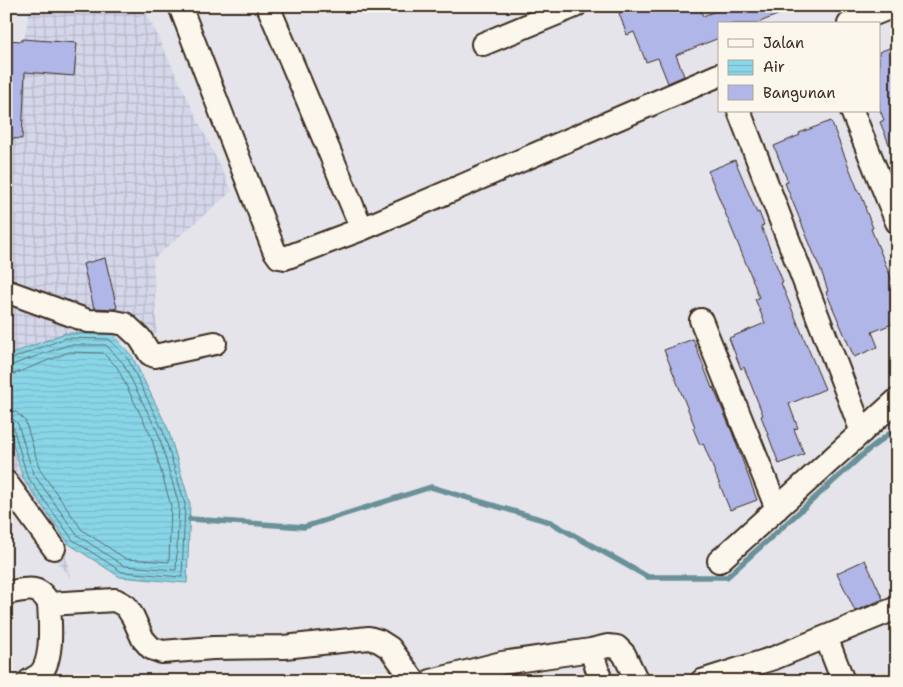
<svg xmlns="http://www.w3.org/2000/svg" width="903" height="687" font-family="'Shantell Sans',sans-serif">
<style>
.industrial{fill:url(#industrial-grid)}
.water{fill:url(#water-rules);stroke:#6a9198}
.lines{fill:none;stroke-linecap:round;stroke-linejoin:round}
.shore{stroke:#5a6f6f;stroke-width:1}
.stream{stroke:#6a9198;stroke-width:5.5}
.building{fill:#b0b6e7;stroke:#3b2a1e}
.minor-casing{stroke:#3b2a1e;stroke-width:26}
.minor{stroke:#fbf7ec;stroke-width:22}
</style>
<defs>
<pattern id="industrial-grid" width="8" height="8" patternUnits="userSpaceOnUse" patternTransform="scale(1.25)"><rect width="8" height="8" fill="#d4d6e9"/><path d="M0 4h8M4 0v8" fill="none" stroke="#b7b8c7"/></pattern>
<pattern id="water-rules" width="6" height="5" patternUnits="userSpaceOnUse" patternTransform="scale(1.25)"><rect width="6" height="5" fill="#89d6e9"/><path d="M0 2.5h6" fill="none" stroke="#77b8c7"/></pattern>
</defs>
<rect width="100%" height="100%" fill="#e4e4ea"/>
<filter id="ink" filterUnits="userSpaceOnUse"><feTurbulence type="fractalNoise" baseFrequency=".02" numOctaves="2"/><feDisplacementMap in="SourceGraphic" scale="10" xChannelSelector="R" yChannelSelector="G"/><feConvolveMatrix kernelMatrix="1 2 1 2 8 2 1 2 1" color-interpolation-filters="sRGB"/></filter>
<g filter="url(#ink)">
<path class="industrial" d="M 30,6 L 143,6 L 232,191 L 153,259 L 157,333 L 6,372 L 6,153 Z
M 6,383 L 56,501 L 70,577 L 6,494 Z"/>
<path class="water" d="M 65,333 L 112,334 L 132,356 L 168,429 L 190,504 L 187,583 L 120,577 L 69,544 L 23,478 L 6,421 L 6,356 Z"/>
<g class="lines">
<path class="shore" d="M 6,361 L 66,338 L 109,339 L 128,359 L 163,431 L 185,504 L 182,577 L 122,572 L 73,540 L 27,476 L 13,427 L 10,424 L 6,424
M 6,367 L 68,345 L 106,345 L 123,363 L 158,433 L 179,505 L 176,570 L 124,566 L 77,535 L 33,473 L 18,424 L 13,419 L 6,418
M 6,375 L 14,374 L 69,352 L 103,353 L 117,367 L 151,436 L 171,506 L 169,562 L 126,559 L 82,530 L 40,470 L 25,420 L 16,412 L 6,410"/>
<path class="stream" d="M 190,519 L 304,527 L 431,487 L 550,522 L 648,577 L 727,577 L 868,450 L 897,428"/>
</g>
<path class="building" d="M 634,6 L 699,6 L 703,16 L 728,6 L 797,7 L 755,24 L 719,24 L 719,38 L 676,55 L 684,76 L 668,83 L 658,58 L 646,62 L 634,32 L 627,35 L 619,13 Z
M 22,39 L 77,43 L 74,76 L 25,72 L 22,139 L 6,138 L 8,40 L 22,41 Z
M 897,45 L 897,161 L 896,161 L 880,122 L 884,120 L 879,108 L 879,52 Z
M 831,121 L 859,193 L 860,192 L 866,207 L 865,208 L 873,228 L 871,229 L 897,292 L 897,322 L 872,332 L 878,347 L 854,357 L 826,292 L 828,291 L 823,276 L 785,183 L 788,182 L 774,146 L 800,135 L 799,133 Z
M 735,160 L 757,213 L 759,212 L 764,225 L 761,226 L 783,282 L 781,283 L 825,389 L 789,404 L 798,428 L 794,429 L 804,454 L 779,464 L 761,416 L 763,415 L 744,367 L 741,369 L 729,338 L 765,323 L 755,299 L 759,298 L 752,278 L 708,171 Z
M 105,258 L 117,308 L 114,309 L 94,308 L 83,264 Z
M 693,339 L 712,388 L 713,387 L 732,432 L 757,500 L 730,510 L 703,443 L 700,445 L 693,428 L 695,427 L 664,350 Z
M 865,560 L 883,599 L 855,611 L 837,573 Z"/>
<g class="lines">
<defs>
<path id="minor" d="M 180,6 L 274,250 L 279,257 L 285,258 L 362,229 L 719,75
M 268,6 L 362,229
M 849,24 L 894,6
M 483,44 L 575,6
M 739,111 L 862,432
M 852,111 L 897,222
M 6,291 L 88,321 L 115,322 L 125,324 L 140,338 L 150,354 L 155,356 L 215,343
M 701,320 L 777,509
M 6,482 L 54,548
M 719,561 L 897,400
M 6,593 C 25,590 39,583 49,604 L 115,600 L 126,606 L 133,617 L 143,639 L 151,648 L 162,652 L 213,648 L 284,647 L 369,638 L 379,641 L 390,648 L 414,681
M 826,637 L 843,681
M 591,650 L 601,681
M 29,681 C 32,679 36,677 39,675 C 54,661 50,622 49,604
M 431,681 L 502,663 L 591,650 L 608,646 L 617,647 L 624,654 L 637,681
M 702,681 L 774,658 L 897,608"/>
</defs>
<use href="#minor" class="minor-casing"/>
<use href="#minor" class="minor"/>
</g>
</g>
<rect width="903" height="687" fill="none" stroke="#fbf7ec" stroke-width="25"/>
<rect x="12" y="12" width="878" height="662" fill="none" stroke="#3b2a1e" stroke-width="2" filter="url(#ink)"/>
<rect x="718" y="22" width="162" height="90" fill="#fbf7ec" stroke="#aea59a"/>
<rect x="728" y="39" width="25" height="8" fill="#fbf7ec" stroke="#aea59a"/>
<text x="763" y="48" font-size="15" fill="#3b2a1e">Jalan</text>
<rect x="728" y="60" width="25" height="15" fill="url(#water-rules)" stroke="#aea59a"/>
<text x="763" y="72" font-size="15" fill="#3b2a1e">Air</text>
<rect x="728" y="85" width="25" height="15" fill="#b0b6e7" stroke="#aea59a"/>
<text x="763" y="98" font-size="15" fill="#3b2a1e">Bangunan</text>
</svg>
